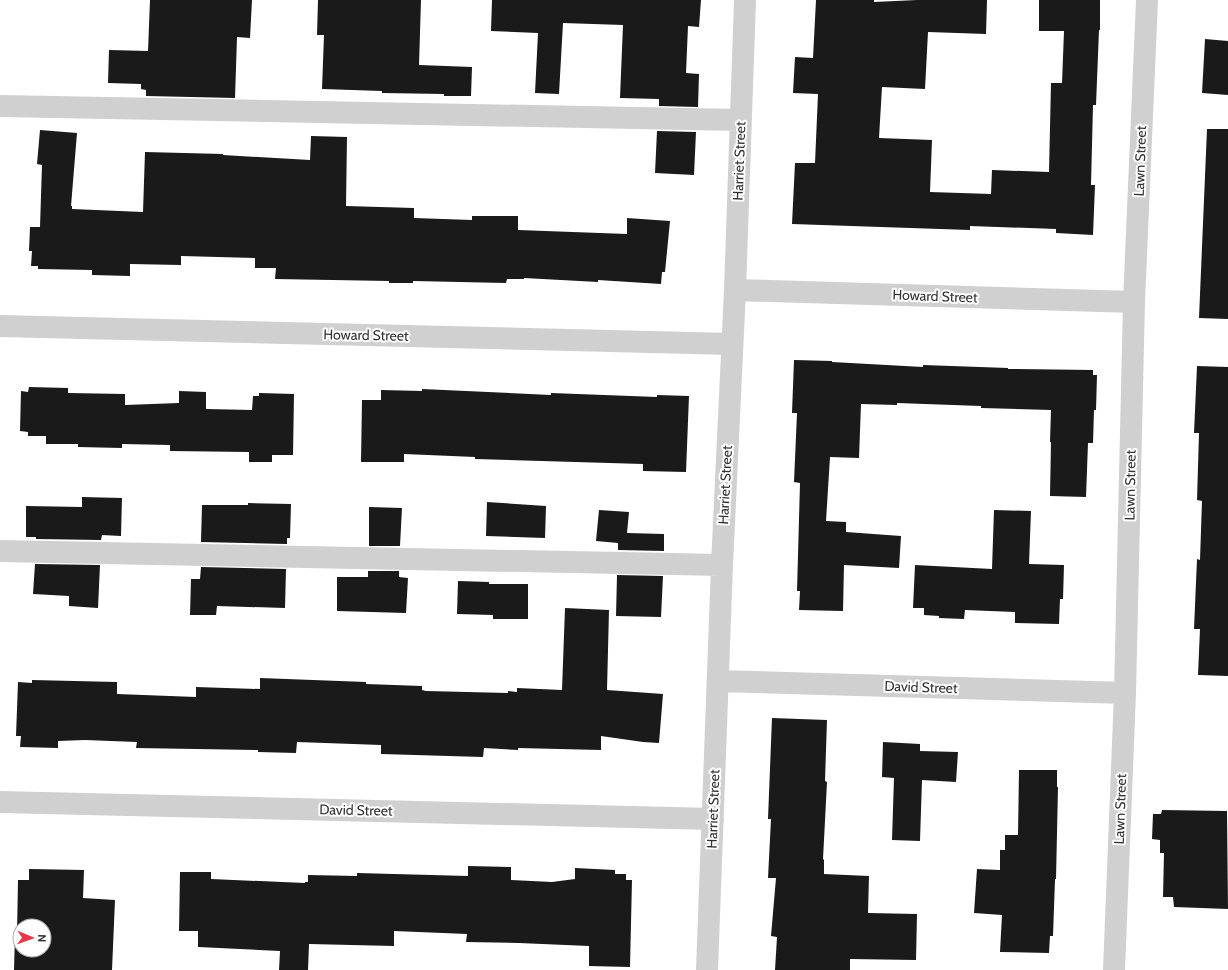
<svg xmlns="http://www.w3.org/2000/svg" width="1228" height="970" font-family="Cabin,sans-serif">
<style>
.building{fill:#1a1a1a;fill-rule:evenodd}
.lines{fill:none;stroke-linecap:round;stroke-linejoin:round}
.minor{stroke:#d0d0d0;stroke-width:22}
.labels{text-anchor:middle;stroke-width:4;stroke-linejoin:round;paint-order:stroke}
.street-label{font-size:14px;fill:#333;stroke:#fff}
</style>
<rect width="100%" height="100%" fill="#fff"/>
<path class="building" d="M 150,0 L 252,0 L 250,38 L 237,37 L 235,98 L 146,96 L 146,90 L 141,89 L 141,84 L 108,83 L 109,50 L 148,51 Z
M 318,0 L 421,0 L 419,65 L 472,67 L 471,96 L 444,96 L 444,94 L 382,93 L 382,91 L 322,89 L 324,35 L 317,35 Z
M 492,0 L 701,0 L 699,27 L 688,26 L 686,73 L 699,74 L 698,107 L 659,106 L 659,99 L 620,98 L 623,25 L 563,23 L 559,94 L 535,93 L 538,33 L 491,31 Z
M 816,0 L 874,0 L 874,2 L 917,0 L 987,0 L 986,34 L 928,32 L 925,89 L 882,87 L 879,138 L 932,140 L 930,192 L 991,194 L 992,170 L 1049,172 L 1051,83 L 1062,83 L 1064,31 L 1039,31 L 1039,0 L 1100,0 L 1100,30 L 1099,30 L 1096,105 L 1093,105 L 1091,185 L 1095,185 L 1093,235 L 1056,233 L 1056,229 L 970,226 L 970,230 L 792,224 L 795,163 L 815,163 L 818,94 L 793,93 L 795,57 L 813,58 Z
M 1205,39 L 1228,41 L 1228,95 L 1202,93 Z
M 1207,129 L 1228,129 L 1228,319 L 1199,318 Z
M 40,130 L 77,133 L 71,206 L 72,206 L 72,209 L 143,212 L 145,152 L 223,154 L 223,155 L 310,160 L 311,136 L 347,137 L 346,206 L 414,208 L 414,218 L 472,220 L 472,216 L 518,216 L 518,230 L 627,234 L 627,218 L 670,221 L 665,272 L 662,272 L 661,284 L 598,280 L 598,282 L 524,278 L 524,279 L 507,279 L 506,283 L 413,281 L 413,283 L 389,283 L 389,281 L 275,279 L 276,268 L 255,268 L 255,258 L 181,256 L 181,265 L 130,264 L 130,276 L 92,275 L 92,270 L 38,269 L 38,266 L 31,266 L 32,251 L 29,251 L 30,227 L 40,227 L 42,165 L 37,164 Z
M 657,131 L 696,132 L 694,175 L 655,173 Z
M 794,360 L 832,361 L 832,362 L 923,367 L 923,365 L 1008,368 L 1008,369 L 1093,370 L 1093,375 L 1097,375 L 1096,410 L 1094,410 L 1093,443 L 1088,443 L 1086,497 L 1050,496 L 1051,442 L 1050,442 L 1051,410 L 981,408 L 981,406 L 897,403 L 897,405 L 861,404 L 859,458 L 830,457 L 826,521 L 846,522 L 846,532 L 901,536 L 899,568 L 844,565 L 843,611 L 799,610 L 800,591 L 797,591 L 800,483 L 794,482 L 797,413 L 792,413 Z
M 1197,366 L 1228,367 L 1228,676 L 1198,675 L 1200,629 L 1194,629 L 1197,559 L 1200,560 L 1202,501 L 1197,500 L 1199,433 L 1194,433 Z
M 29,387 L 68,388 L 68,393 L 125,394 L 125,405 L 179,403 L 179,391 L 206,392 L 206,409 L 252,410 L 253,396 L 259,396 L 259,393 L 294,394 L 293,455 L 272,455 L 272,462 L 249,462 L 249,452 L 170,451 L 170,445 L 122,444 L 122,448 L 78,447 L 78,444 L 46,444 L 46,436 L 28,436 L 28,432 L 20,431 L 21,391 L 28,392 Z
M 422,389 L 551,395 L 551,393 L 657,397 L 657,395 L 689,396 L 686,472 L 643,471 L 643,464 L 475,459 L 475,457 L 404,454 L 404,462 L 361,462 L 362,400 L 381,400 L 381,390 L 422,391 Z
M 82,497 L 122,498 L 121,536 L 102,535 L 101,540 L 36,539 L 36,537 L 26,537 L 26,506 L 82,507 Z
M 487,502 L 546,506 L 545,538 L 486,536 Z
M 248,503 L 291,504 L 290,538 L 287,538 L 287,544 L 201,542 L 202,505 L 248,505 Z
M 369,507 L 402,508 L 400,546 L 369,546 Z
M 599,510 L 629,512 L 627,533 L 664,534 L 664,551 L 618,550 L 618,543 L 596,541 Z
M 994,510 L 1031,511 L 1029,564 L 1064,565 L 1063,599 L 1060,599 L 1059,624 L 1015,623 L 1015,612 L 965,610 L 964,619 L 939,618 L 939,616 L 924,615 L 924,608 L 913,608 L 915,565 L 992,569 Z
M 35,564 L 100,565 L 98,608 L 69,606 L 69,596 L 33,594 Z
M 201,567 L 286,569 L 285,608 L 217,606 L 216,615 L 190,615 L 191,579 L 200,579 Z
M 368,571 L 399,571 L 399,577 L 408,578 L 406,613 L 337,611 L 337,577 L 368,577 Z
M 617,575 L 663,576 L 661,617 L 616,616 Z
M 458,581 L 489,582 L 489,584 L 528,584 L 528,619 L 493,619 L 493,615 L 457,614 Z
M 565,608 L 609,610 L 607,690 L 663,694 L 659,743 L 643,742 L 601,736 L 601,750 L 518,748 L 518,750 L 484,748 L 483,757 L 381,754 L 381,745 L 297,742 L 296,753 L 258,752 L 258,750 L 136,748 L 137,742 L 85,740 L 58,741 L 58,748 L 20,747 L 21,736 L 16,736 L 18,682 L 32,683 L 32,680 L 117,682 L 117,694 L 196,697 L 196,687 L 260,689 L 260,678 L 366,682 L 366,684 L 422,686 L 422,690 L 426,691 L 508,693 L 508,691 L 517,692 L 517,688 L 562,690 Z
M 772,718 L 827,720 L 825,781 L 827,782 L 823,859 L 824,860 L 824,874 L 869,876 L 868,913 L 917,914 L 916,960 L 850,959 L 850,970 L 775,970 L 777,937 L 771,936 L 776,878 L 768,878 L 771,819 L 768,819 Z
M 883,742 L 920,744 L 920,751 L 958,752 L 956,782 L 922,780 L 920,841 L 892,840 L 894,778 L 882,777 Z
M 1019,770 L 1057,770 L 1057,787 L 1058,787 L 1056,879 L 1055,879 L 1053,936 L 1050,936 L 1049,953 L 1000,952 L 1002,915 L 974,913 L 977,869 L 1000,870 L 1000,850 L 1005,850 L 1005,835 L 1018,835 Z
M 1162,810 L 1227,811 L 1228,909 L 1174,907 L 1173,897 L 1163,897 L 1164,853 L 1160,853 L 1160,840 L 1152,839 L 1153,814 L 1161,814 Z
M 468,866 L 511,867 L 511,880 L 552,882 L 575,879 L 575,868 L 615,870 L 615,874 L 626,874 L 626,880 L 632,880 L 630,967 L 589,966 L 589,946 L 519,943 L 466,942 L 467,934 L 394,931 L 394,946 L 309,944 L 308,970 L 279,970 L 280,951 L 198,947 L 198,931 L 179,931 L 180,872 L 211,872 L 211,879 L 305,883 L 305,882 L 308,882 L 308,875 L 357,876 L 357,873 L 468,876 Z
M 29,869 L 84,870 L 83,898 L 115,900 L 112,970 L 14,970 L 15,934 L 17,934 L 18,880 L 29,880 ZM 20,926 L 44,926 L 44,950 L 20,950 Z"/>
<g class="lines">
<path class="minor" d="M 0,106 L 740,120
M 735,290 L 1134,302
M 0,326 L 732,344
M 0,551 L 722,565
M 718,681 L 1125,693
M 0,802 L 713,819
M 707,970 L 722,565 L 735,290 L 745,0
M 1114,970 L 1125,693 L 1134,302 L 1147,0"/>
</g>
<g class="labels">
<g class="street-label">
<text transform="translate(739 161) rotate(-88)" y="5">Harriet Street</text>
<text transform="translate(1140 161) rotate(-88)" y="5">Lawn Street</text>
<text transform="translate(935 296) rotate(2)" y="5">Howard Street</text>
<text transform="translate(366 335) rotate(1)" y="5">Howard Street</text>
<text transform="translate(725 485) rotate(-87)" y="5">Harriet Street</text>
<text transform="translate(1130 485) rotate(-89)" y="5">Lawn Street</text>
<text transform="translate(921 687) rotate(2)" y="5">David Street</text>
<text transform="translate(713 809) rotate(-88)" y="5">Harriet Street</text>
<text transform="translate(1120 809) rotate(-88)" y="5">Lawn Street</text>
<text transform="translate(356 810) rotate(1)" y="5">David Street</text>
</g>
</g>
<g transform="translate(32 938) rotate(92)"><circle r="19" fill="#ffffff" stroke="#adadad"/>
<path d="M0-3L7 15L0 10L-7 15Z" fill="#e63946"/>
<text y="-6" font-size="11" font-weight="bold" text-anchor="middle" fill="#333333">N</text>
</g>
</svg>
